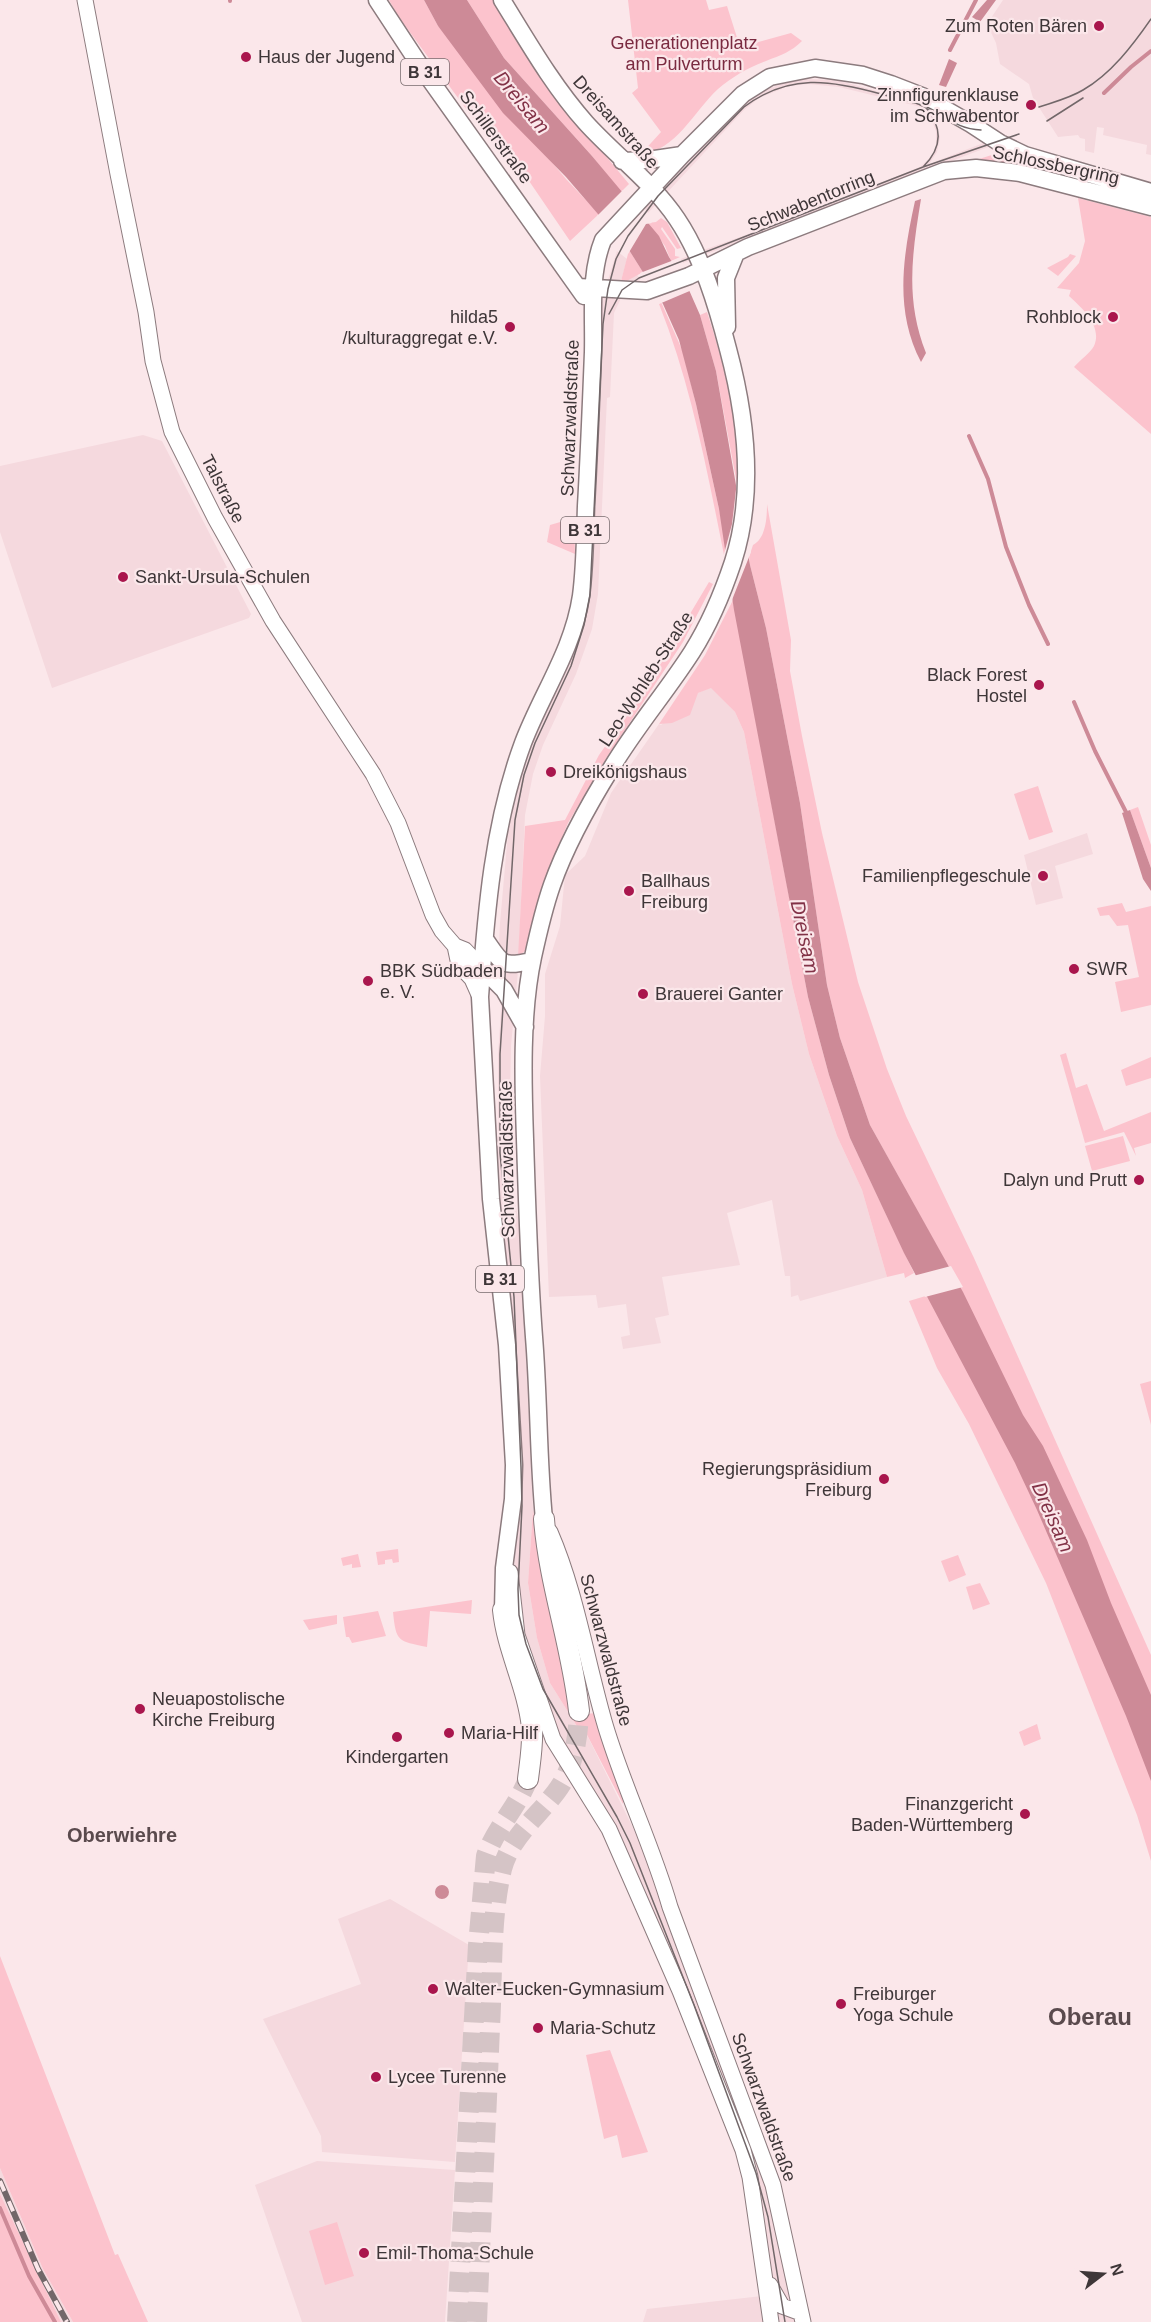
<svg xmlns="http://www.w3.org/2000/svg" width="1151" height="2322" font-family="Helvetica,sans-serif">
<style>
.built{fill:#f5d9de}
.green{fill:#fcc3cd}
.water{fill:#cd8a97}
.pier{fill:#fbe7ea}
.lines{fill:none;stroke-linecap:round;stroke-linejoin:round}
.stream{stroke:#cd8a97;stroke-width:4}
.highway-tunnel{stroke:#d5c4c6;stroke-width:20;stroke-dasharray:20 10;stroke-linecap:butt}
.secondary-casing{stroke:#8c7b7e;stroke-width:17}
.primary-casing{stroke:#8c7b7e;stroke-width:19}
.highway-casing{stroke:#8c7b7e;stroke-width:22}
.secondary{stroke:#fff;stroke-width:15}
.primary{stroke:#fff;stroke-width:16}
.highway{stroke:#fff;stroke-width:20}
.tram{stroke:#726769;stroke-width:1.5}
.rail-casing{stroke:#726769;stroke-width:6}
.rail{stroke:#fbe7ea;stroke-width:4;stroke-dasharray:11;stroke-linecap:butt}
.poi-dot{fill:#a9164d;stroke:#fbe7ea;stroke-width:2}
.labels{text-anchor:middle;stroke-width:4.5;stroke-linejoin:round;paint-order:stroke}
.shield{fill:#fbe7ea;stroke:#776b6d;stroke-width:1.5}
.shield-label{font-size:16px;font-weight:bold;fill:#3e3638}
.poi-label{font-size:18px;fill:#3e3638;stroke:#fbe7ea;text-anchor:start}
.park-label{font-size:18px;fill:#7a2a40;stroke:#fbe7ea}
.street-label{font-size:18px;fill:#3e3638;stroke:#fbe7ea}
.water-label{font-size:20px;font-style:italic;fill:#823247;stroke:#fbe7ea}
.neighbourhood-label{font-size:20px;font-weight:bold;fill:#5a4a4d;stroke:#fbe7ea}
.district-label{font-size:24px;font-weight:bold;fill:#5a4a4d;stroke:#fbe7ea}
</style>
<rect width="100%" height="100%" fill="#fbe7ea"/>
<path class="built" d="M 1003,0 L 1151,0 L 1151,155 L 1146,154 L 1147,145 L 1103,135 L 1104,128 L 1097,127 L 1094,153 L 1085,151 L 1085,139 L 1080,138 L 1078,135 L 1058,137 L 1033,98 L 1029,84 L 1000,64 L 996,43 L 987,24 Z
M 806,79 L 837,80 L 923,104 L 967,131 L 932,113 L 940,137 L 937,152 L 929,164 L 986,142 L 991,146 L 683,263 L 681,259 L 695,253 L 788,220 L 920,167 L 933,155 L 936,148 L 936,131 L 930,116 L 921,107 L 839,87 L 808,84 L 789,86 L 759,98 L 744,110 L 648,213 L 645,209 L 668,181 L 742,105 L 757,94 L 773,87 L 788,82 Z
M 617,251 L 627,259 L 621,281 L 625,282 L 637,274 L 640,280 L 623,294 L 614,313 L 610,397 L 607,398 L 598,594 L 592,629 L 576,674 L 543,745 L 533,774 L 525,815 L 518,971 L 511,1046 L 510,1096 L 514,1198 L 521,1231 L 533,1510 L 528,1583 L 537,1638 L 550,1683 L 580,1731 L 584,1729 L 644,1850 L 768,2188 L 797,2322 L 774,2322 L 735,2127 L 538,1691 L 512,1589 L 520,1506 L 511,1297 L 504,1248 L 498,1154 L 498,1054 L 505,954 L 499,944 L 500,923 L 510,811 L 520,770 L 568,665 L 582,619 L 600,324 L 603,296 Z
M 143,435 L 162,441 L 251,614 L 249,618 L 52,688 L 0,532 L 0,466 Z
M 711,687 L 735,712 L 744,732 L 792,984 L 809,1054 L 837,1136 L 862,1190 L 887,1277 L 800,1301 L 798,1295 L 791,1297 L 790,1276 L 785,1276 L 772,1200 L 727,1213 L 740,1265 L 662,1277 L 669,1315 L 655,1318 L 661,1343 L 623,1349 L 621,1337 L 630,1335 L 626,1304 L 598,1308 L 596,1295 L 549,1297 L 540,1076 L 545,1016 L 545,974 L 560,926 L 565,875 L 585,856 L 611,793 L 659,724 L 661,725 L 698,693 Z
M 1087,833 L 1093,854 L 1055,866 L 1063,898 L 1036,905 L 1024,855 Z
M 390,1899 L 469,1945 L 455,2162 L 322,2152 L 321,2136 L 263,2019 L 361,1984 L 338,1919 Z
M 317,2161 L 455,2170 L 445,2322 L 302,2322 L 255,2185 Z
M 0,2168 L 43,2269 L 73,2322 L 61,2322 L 25,2251 L 0,2194 Z
M 762,2296 L 766,2322 L 643,2322 L 647,2309 Z"/>
<path class="green" d="M 389,0 L 424,0 L 438,26 L 566,179 L 599,214 L 570,241 L 512,156 L 472,117 L 398,16 Z
M 467,0 L 495,0 L 551,90 L 629,184 L 621,192 L 592,156 L 504,58 Z
M 628,0 L 706,0 L 709,10 L 727,6 L 740,47 L 791,33 L 802,41 C 791,52 781,55 766,61 C 749,67 732,77 718,89 C 694,111 676,151 641,154 L 661,132 L 632,93 L 638,88 Z
M 1001,152 L 1151,198 L 973,161 Z
M 1078,198 L 1151,217 L 1151,434 L 1074,367 C 1079,361 1090,353 1094,346 C 1103,326 1081,307 1069,296 L 1071,290 L 1057,288 L 1079,263 L 1085,241 Z
M 661,218 L 667,222 L 681,248 L 677,249 L 662,227 L 661,229 L 675,249 L 675,256 L 680,257 L 671,261 L 665,246 L 648,223 L 656,222 Z
M 629,250 L 643,272 L 625,282 L 621,281 Z
M 1070,254 L 1076,256 L 1058,276 L 1047,268 L 1068,257 Z
M 661,302 L 683,352 L 696,404 L 724,532 L 726,549 L 724,555 C 707,470 691,384 659,304 Z
M 707,312 C 725,367 741,426 737,484 L 716,371 L 700,315 Z
M 767,504 L 791,640 L 790,671 L 802,736 L 822,833 L 858,982 L 887,1069 L 906,1116 L 974,1258 L 1151,1655 L 1151,1861 L 1137,1815 L 1046,1583 L 969,1424 L 937,1368 L 909,1301 L 959,1286 L 870,1125 L 840,1038 L 827,985 L 800,803 L 766,628 L 750,565 L 749,557 L 753,545 C 766,538 767,517 767,504 Z
M 574,518 L 575,554 L 547,542 L 550,525 Z
M 709,582 L 713,584 L 683,642 L 607,757 L 568,823 L 546,876 L 531,926 L 526,950 L 518,957 L 525,826 L 565,820 L 599,755 L 641,696 Z
M 733,600 L 808,997 L 829,1075 L 850,1138 L 914,1273 L 905,1278 L 904,1273 L 887,1277 L 862,1190 L 837,1136 L 809,1054 L 792,984 L 744,732 L 735,712 L 711,688 L 698,693 L 690,715 L 672,723 L 659,724 L 705,655 Z
M 1038,786 L 1053,832 L 1029,840 L 1014,794 Z
M 1138,807 L 1151,845 L 1151,868 L 1130,810 Z
M 1122,903 L 1126,912 L 1151,906 L 1151,1005 L 1121,1012 L 1115,982 L 1139,977 L 1128,925 L 1117,926 L 1109,915 L 1100,916 L 1097,908 Z
M 1066,1053 L 1076,1088 L 1087,1084 L 1104,1131 L 1151,1112 L 1151,1143 L 1134,1148 L 1136,1156 L 1124,1132 L 1085,1143 L 1060,1055 Z
M 1151,1057 L 1151,1078 L 1126,1086 L 1121,1070 Z
M 1123,1136 L 1130,1161 L 1092,1171 L 1085,1146 Z
M 1151,1381 L 1151,1425 L 1140,1384 Z
M 533,1510 L 543,1575 L 575,1715 L 596,1713 L 624,1795 L 623,1804 L 584,1729 L 580,1731 L 550,1683 L 537,1638 L 528,1583 Z
M 398,1549 L 399,1562 L 393,1563 L 392,1559 L 385,1560 L 385,1564 L 378,1565 L 376,1552 Z
M 358,1554 L 361,1567 L 352,1568 L 352,1564 L 343,1566 L 341,1558 Z
M 958,1555 L 966,1575 L 949,1582 L 941,1561 Z
M 980,1583 L 990,1604 L 973,1610 L 966,1587 Z
M 472,1600 L 471,1614 L 430,1611 L 427,1647 C 398,1641 396,1642 393,1612 Z
M 378,1611 L 386,1636 L 352,1643 L 349,1637 L 346,1637 L 343,1617 Z
M 337,1615 L 337,1624 L 309,1630 L 303,1620 Z
M 1037,1724 L 1041,1739 L 1024,1746 L 1019,1732 Z
M 0,1956 L 115,2255 L 118,2254 L 148,2322 L 73,2322 L 43,2269 L 0,2168 Z
M 610,2050 L 648,2152 L 622,2158 L 617,2135 L 604,2139 L 586,2055 Z
M 0,2194 L 61,2322 L 0,2322 Z
M 337,2222 L 354,2276 L 325,2285 L 309,2231 Z"/>
<path class="water" d="M 424,0 L 467,0 L 504,58 L 592,156 L 659,236 L 669,257 L 689,290 L 700,315 L 716,371 L 750,565 L 766,628 L 800,803 L 827,985 L 840,1038 L 870,1125 L 963,1292 L 1023,1415 L 1043,1446 L 1087,1540 L 1111,1603 L 1151,1695 L 1151,1781 L 1126,1716 L 1037,1510 L 1015,1463 L 904,1253 L 850,1138 L 829,1075 L 808,997 L 734,610 L 719,509 L 696,404 L 679,340 L 663,304 L 629,250 L 566,177 L 503,113 L 438,26 Z
M 987,0 L 996,0 L 980,22 L 972,17 Z
M 949,59 L 957,63 L 946,87 L 939,85 Z
M 921,199 C 912,254 905,300 926,353 L 921,362 C 894,310 903,256 915,201 Z
M 1130,810 L 1151,868 L 1151,891 L 1143,879 L 1122,813 Z
M435 1892a7 7 0 1 1 14 0a7 7 0 1 1-14 0Z"/>
<path class="pier" d="M 623,190 L 652,223 L 646,224 L 628,254 L 597,216 Z
M 674,260 L 692,290 L 659,304 L 640,273 Z
M 737,467 L 751,552 L 730,605 L 724,554 L 732,524 L 737,481 Z
M 951,1266 L 963,1287 L 925,1297 L 913,1276 Z"/>
<g class="lines">
<path class="stream" d="M 230,0 L 230,1
M 950,50 L 976,0
M 1104,93 L 1131,67 L 1151,51
M 969,436 L 988,479 L 1006,547 L 1029,605 L 1048,644
M 1074,702 L 1095,751 L 1127,814
M 0,2208 L 29,2276 L 55,2322"/>
<path class="highway-tunnel" d="M 457,2322 L 478,1945 L 486,1856 C 496,1827 517,1808 528,1779
M 477,2322 C 481,2224 486,2126 490,2027 C 493,1976 490,1919 502,1869 C 510,1838 537,1817 556,1792 C 574,1769 578,1738 579,1711"/>
<defs>
<path id="secondary" d="M 85,0 L 118,174 L 146,312 L 153,361 L 172,432 L 215,518 L 273,621 L 373,774 L 398,823 L 433,915 L 442,931 L 455,946 L 459,965 L 472,979 L 480,997
M 455,946 L 465,950 L 482,968
M 550,1532 C 576,1592 586,1658 604,1721 C 622,1784 652,1844 670,1907 L 773,2185 L 803,2322
M 510,1572 L 517,1635 L 553,1739 L 609,1829 L 680,1991 L 743,2150 L 750,2177 L 771,2322
M 770,2285 L 782,2306 L 801,2313"/>
<path id="primary" d="M 377,0 L 421,67 L 584,296
M 502,0 C 528,42 553,86 586,123 C 615,155 653,183 677,219 C 702,256 717,306 728,349 C 746,416 755,494 733,562 C 723,592 709,625 692,652 C 667,691 636,727 612,767 C 589,804 566,845 552,885 C 544,908 538,934 533,957 C 521,1013 523,1082 525,1139 C 527,1205 529,1271 534,1337 C 539,1398 538,1458 544,1519
M 622,161 L 648,160 L 682,155
M 578,287 L 647,291 L 689,276 L 748,247 L 944,171 L 976,168 L 1020,173 L 1151,207
M 727,327 L 726,278 L 736,253
M 485,939 C 503,965 501,967 532,961
M 482,968 L 504,990 L 525,1027
M 503,1610 L 504,1568 L 513,1499 L 514,1465 L 507,1345 L 491,1199 L 480,997 C 486,912 493,824 523,743 C 542,693 573,650 581,596 C 585,566 585,535 586,506 C 589,454 591,403 593,352 C 594,314 589,275 603,240 L 682,155 L 743,94 L 770,77 L 815,68 L 863,75 L 891,84 L 922,96 L 971,124 L 1000,143 L 1025,155 L 1151,192"/>
<path id="highway" d="M 544,1519 C 549,1584 572,1646 579,1711
M 503,1610 C 507,1650 528,1687 532,1728 C 533,1745 530,1762 528,1779"/>
</defs>
<use href="#secondary" class="secondary-casing"/>
<use href="#primary" class="primary-casing"/>
<use href="#highway" class="highway-casing"/>
<use href="#secondary" class="secondary"/>
<use href="#primary" class="primary"/>
<use href="#highway" class="highway"/>
<path class="tram" d="M 1039,107 C 1054,102 1070,98 1083,90 C 1111,74 1133,45 1151,19
M 1047,121 L 1083,98
M 923,167 C 941,149 944,130 927,109
M 609,314 L 622,290 L 639,278 L 923,167 L 1019,134
M 785,2322 L 768,2217 L 756,2173 L 694,2005 L 630,1843 L 617,1817 L 543,1689 L 526,1644 L 519,1615 L 518,1589 L 522,1506 L 521,1467 L 514,1297 L 500,1153 L 500,1054 L 515,820 L 524,775 L 535,743 L 571,666 L 584,625 L 590,595 L 603,324 L 608,289 L 616,259 L 628,236 L 658,196 L 744,107 C 789,73 831,80 881,94 C 895,98 909,101 922,105 C 944,113 954,129 981,130"/>
<defs>
<path id="rail" d="M 0,2181 L 38,2269 L 67,2322"/>
</defs>
<use href="#rail" class="rail-casing"/>
<use href="#rail" class="rail"/>
</g>
<g class="poi-dot">
<circle cx="1099" cy="26" r="6"/>
<circle cx="246" cy="57" r="6"/>
<circle cx="1031" cy="105" r="6"/>
<circle cx="1113" cy="317" r="6"/>
<circle cx="510" cy="327" r="6"/>
<circle cx="123" cy="577" r="6"/>
<circle cx="1039" cy="685" r="6"/>
<circle cx="551" cy="772" r="6"/>
<circle cx="1043" cy="876" r="6"/>
<circle cx="629" cy="891" r="6"/>
<circle cx="1074" cy="969" r="6"/>
<circle cx="368" cy="981" r="6"/>
<circle cx="643" cy="994" r="6"/>
<circle cx="1139" cy="1180" r="6"/>
<circle cx="884" cy="1479" r="6"/>
<circle cx="140" cy="1709" r="6"/>
<circle cx="449" cy="1733" r="6"/>
<circle cx="397" cy="1737" r="6"/>
<circle cx="1025" cy="1814" r="6"/>
<circle cx="433" cy="1989" r="6"/>
<circle cx="841" cy="2004" r="6"/>
<circle cx="538" cy="2028" r="6"/>
<circle cx="376" cy="2077" r="6"/>
<circle cx="364" cy="2253" r="6"/>
</g>
<g class="labels">
<g class="shield">
<rect x="401" y="59" width="48" height="26" rx="4.5"/>
<rect x="561" y="517" width="48" height="26" rx="4.5"/>
<rect x="476" y="1266" width="48" height="26" rx="4.5"/>
</g>
<g class="shield-label">
<text x="425" y="78">B 31</text>
<text x="585" y="536">B 31</text>
<text x="500" y="1285">B 31</text>
</g>
<g class="poi-label">
<text x="1087" y="32" text-anchor="end">Zum Roten Bären</text>
<text x="258" y="63">Haus der Jugend</text>
<text x="1019" y="101" text-anchor="end">Zinnfigurenklause<tspan x="1019" dy="21">im Schwabentor</tspan></text>
<text x="498" y="323" text-anchor="end">hilda5<tspan x="498" dy="21">/kulturaggregat e.V.</tspan></text>
<text x="1101" y="323" text-anchor="end">Rohblock</text>
<text x="135" y="583">Sankt-Ursula-Schulen</text>
<text x="1027" y="681" text-anchor="end">Black Forest<tspan x="1027" dy="21">Hostel</tspan></text>
<text x="563" y="778">Dreikönigshaus</text>
<text x="1031" y="882" text-anchor="end">Familienpflegeschule</text>
<text x="641" y="887">Ballhaus<tspan x="641" dy="21">Freiburg</tspan></text>
<text x="1086" y="975">SWR</text>
<text x="380" y="977">BBK Südbaden<tspan x="380" dy="21">e. V.</tspan></text>
<text x="655" y="1000">Brauerei Ganter</text>
<text x="1127" y="1186" text-anchor="end">Dalyn und Prutt</text>
<text x="872" y="1475" text-anchor="end">Regierungspräsidium<tspan x="872" dy="21">Freiburg</tspan></text>
<text x="152" y="1705">Neuapostolische<tspan x="152" dy="21">Kirche Freiburg</tspan></text>
<text x="461" y="1739">Maria-Hilf</text>
<text x="397" y="1763" text-anchor="middle">Kindergarten</text>
<text x="1013" y="1810" text-anchor="end">Finanzgericht<tspan x="1013" dy="21">Baden-Württemberg</tspan></text>
<text x="445" y="1995">Walter-Eucken-Gymnasium</text>
<text x="853" y="2000">Freiburger<tspan x="853" dy="21">Yoga Schule</tspan></text>
<text x="550" y="2034">Maria-Schutz</text>
<text x="388" y="2083">Lycee Turenne</text>
<text x="376" y="2259">Emil-Thoma-Schule</text>
</g>
<g class="park-label">
<text x="684" y="49">Generationenplatz<tspan x="684" dy="21">am Pulverturm</tspan></text>
</g>
<g class="street-label">
<text transform="translate(616 122) rotate(48)" y="6">Dreisamstraße</text>
<text transform="translate(496 137) rotate(54)" y="6">Schillerstraße</text>
<text transform="translate(1056 165) rotate(12)" y="6">Schlossbergring</text>
<text transform="translate(811 201) rotate(-22)" y="6">Schwabentorring</text>
<text transform="translate(570 418) rotate(-88)" y="6">Schwarzwaldstraße</text>
<text transform="translate(223 489) rotate(63)" y="6">Talstraße</text>
<text transform="translate(646 679) rotate(-57)" y="6">Leo-Wohleb-Straße</text>
<text transform="translate(507 1159) rotate(-91)" y="6">Schwarzwaldstraße</text>
<text transform="translate(606 1650) rotate(75)" y="6">Schwarzwaldstraße</text>
<text transform="translate(764 2107) rotate(70)" y="6">Schwarzwaldstraße</text>
</g>
<g class="water-label">
<text transform="translate(522 102) rotate(50)" y="7">Dreisam</text>
<text transform="translate(805 937) rotate(78)" y="7">Dreisam</text>
<text transform="translate(1053 1517) rotate(66)" y="7">Dreisam</text>
</g>
<g class="neighbourhood-label">
<text x="122" y="1842">Oberwiehre</text>
</g>
<g class="district-label">
<text x="1090" y="2025">Oberau</text>
</g>
</g>
<g transform="translate(1103 2274) rotate(73)" stroke="#fbe7ea" stroke-width="4.5" paint-order="stroke">
<path d="M0-4.5L10 22L0 15L-10 22Z" fill="#3e3638"/>
<text y="-9" font-size="16" font-weight="bold" text-anchor="middle" fill="#3e3638">N</text>
</g>
</svg>
